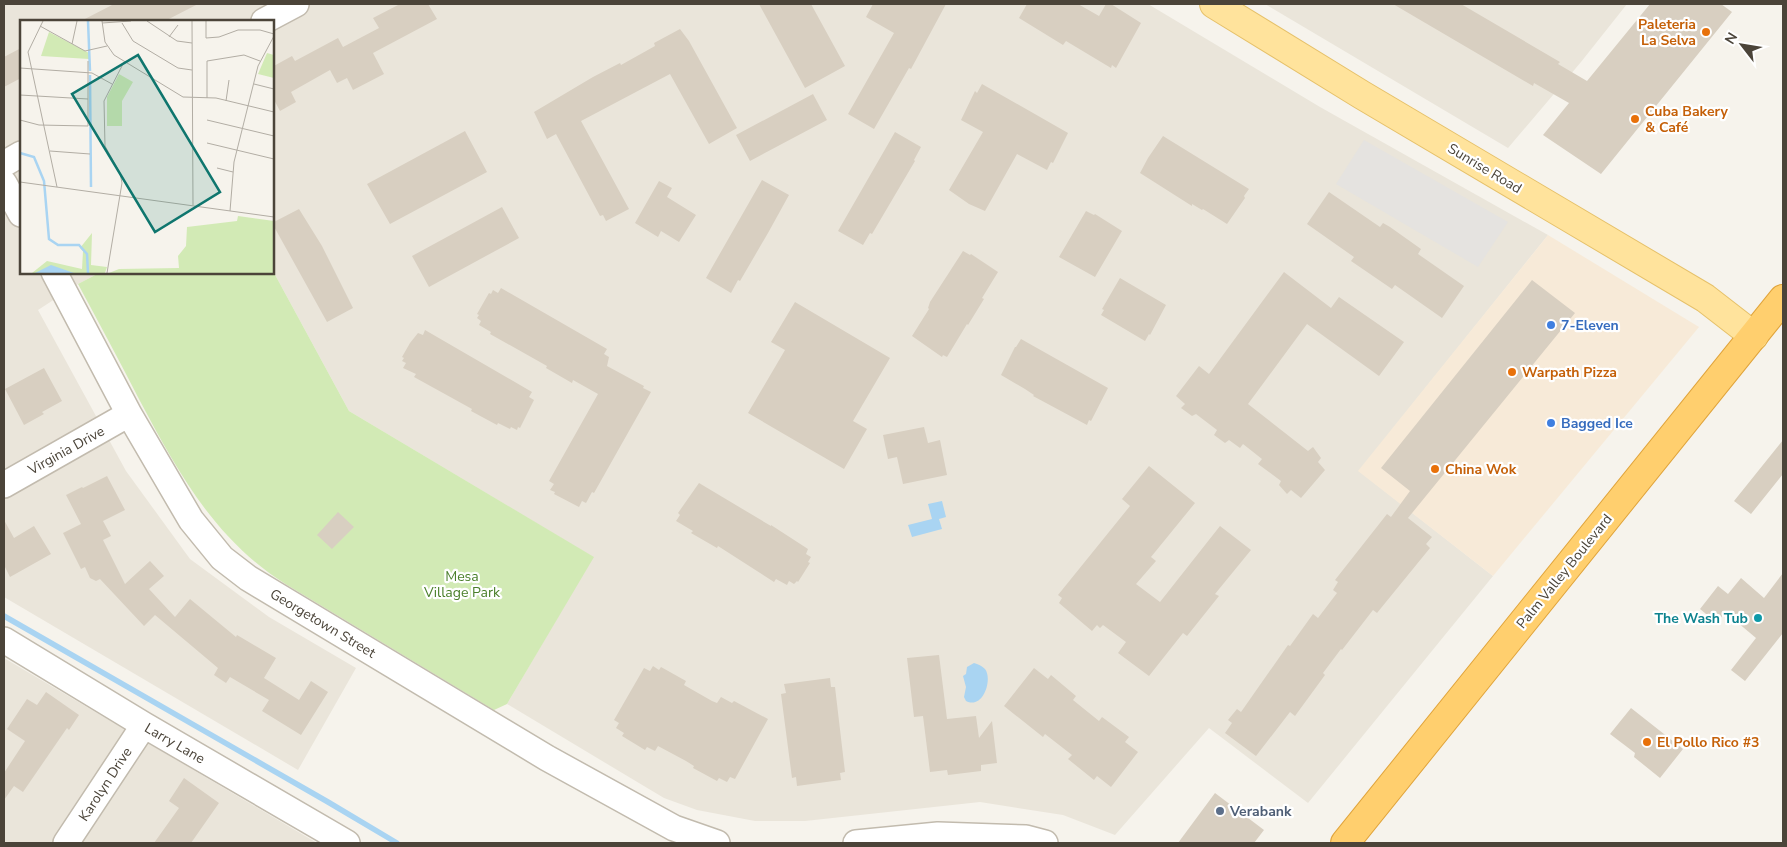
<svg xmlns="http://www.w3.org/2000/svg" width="1787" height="847" font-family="'Nunito Sans',sans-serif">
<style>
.residential{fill:#eae5da}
.commercial{fill:#f7ead8}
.green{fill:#d2eab5}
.parking{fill:#e5e3e0}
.water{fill:#a9d4f2}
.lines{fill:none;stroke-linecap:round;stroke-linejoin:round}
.stream{stroke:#a9d4f2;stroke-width:5.5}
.building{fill:#d8cfc1}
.minor-casing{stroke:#c2bbae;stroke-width:28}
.major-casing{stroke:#e6c16a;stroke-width:30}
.highway-casing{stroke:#e0a43c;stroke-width:30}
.minor{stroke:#fff;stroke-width:25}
.major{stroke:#ffe39c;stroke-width:28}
.highway{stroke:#ffcf6e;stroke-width:28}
.food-dot{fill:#e8710a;stroke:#fff;stroke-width:2}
.shop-dot{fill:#3f7fe0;stroke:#fff;stroke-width:2}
.culture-dot{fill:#0f9aa8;stroke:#fff;stroke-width:2}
.service-dot{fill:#5c6f8a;stroke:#fff;stroke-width:2}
.labels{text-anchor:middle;stroke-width:4.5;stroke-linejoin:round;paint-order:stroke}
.food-label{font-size:14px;font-weight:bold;fill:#c56008;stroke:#fff;text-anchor:start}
.street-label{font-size:14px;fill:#4b4439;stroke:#fff}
.shop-label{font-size:14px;font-weight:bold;fill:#366cbe;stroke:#fff;text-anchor:start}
.park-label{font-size:14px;fill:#4a7f2a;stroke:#fff}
.culture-label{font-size:14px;font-weight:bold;fill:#0d838f;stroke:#fff;text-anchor:end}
.service-label{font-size:14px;font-weight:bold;fill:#4e5e75;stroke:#fff;text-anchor:start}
.inset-river{fill:none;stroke:#a9d4f2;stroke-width:2.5}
.inset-road{fill:none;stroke:#b2ada4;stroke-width:1}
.view{fill:#0f766e;fill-opacity:0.15;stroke:#0f766e;stroke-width:2.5}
.inset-edge{fill:none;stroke:#4b4439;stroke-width:2.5}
</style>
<rect width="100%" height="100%" fill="#f6f3ec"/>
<path class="residential" d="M 4,4 L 1148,4 L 1320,107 L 1548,235 L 1359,471 L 1493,576 L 1308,803 L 1209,728 L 1115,835 L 1063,815 L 980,802 L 805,821 L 755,821 L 697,810 L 664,798 L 507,704 L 593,557 L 349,411 L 273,271 L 272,21 L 21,21 L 21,272 L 99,273 L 78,284 L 38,310 L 126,471 L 190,559 L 269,617 L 356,668 L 298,770 L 4,597 Z
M 1265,4 L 1627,4 L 1581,62 L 1508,148 Z
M 4,658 L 317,843 L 4,843 Z"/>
<path class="commercial" d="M 1548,235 L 1699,327 L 1493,576 L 1358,471 Z"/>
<path class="green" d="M 273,271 L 349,411 L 594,557 L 507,704 L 494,710 L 287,585 C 215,540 179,474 140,401 C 120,362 99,323 78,284 L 99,273 L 272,272 Z"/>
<path class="parking" d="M 1364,140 L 1508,222 L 1478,267 L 1336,184 Z"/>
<path class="water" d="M 942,501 L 946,517 L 939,519 L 942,529 L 912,537 L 908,525 L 932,519 L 928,504 Z
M 974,663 C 978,664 982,666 985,669 C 993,679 983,710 966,701 L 964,697 L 966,687 L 963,676 L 966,674 L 967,667 Z"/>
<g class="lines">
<path class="stream" d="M 4,616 L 328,802 L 397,843"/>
</g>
<path class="building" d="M 114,4 L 198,4 L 165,21 L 81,21 Z
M 400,4 L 428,4 L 437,19 L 373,53 L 384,74 L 353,90 L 347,78 L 337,83 L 330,70 L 291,92 L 296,102 L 280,111 L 272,96 L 272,67 L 292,56 L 295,61 L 338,38 L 343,47 L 379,28 L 373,18 Z
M 759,4 L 811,4 L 845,66 L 805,88 Z
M 873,4 L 946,4 L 911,69 L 909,68 L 874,129 L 848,114 L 894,33 L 866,17 Z
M 1027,4 L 1078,4 L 1099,16 L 1106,4 L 1111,4 L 1141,23 L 1116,68 L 1112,65 L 1111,68 L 1066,41 L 1063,45 L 1019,18 Z
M 1393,4 L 1461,4 L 1560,62 L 1558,64 L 1587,81 L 1650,4 L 1721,4 L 1732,12 L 1601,174 L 1543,135 L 1569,103 L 1534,83 L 1533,86 Z
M 680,29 L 689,41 L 737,128 L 709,144 L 670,74 L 581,121 L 629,209 L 606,221 L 603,215 L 600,216 L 556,134 L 547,139 L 534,112 L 593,77 L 620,63 L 621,65 L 655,46 L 654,43 Z
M 21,48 L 21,78 L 4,87 L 4,57 Z
M 982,84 L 1068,133 L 1053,163 L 1051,162 L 1047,170 L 1017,154 L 985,211 L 969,204 L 949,190 L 983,132 L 961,120 L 975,91 L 977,93 Z
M 813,94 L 827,120 L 750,161 L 736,135 Z
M 465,131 L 487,172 L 390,224 L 367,184 Z
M 895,132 L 921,147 L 914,160 L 915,161 L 872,234 L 870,233 L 863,245 L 838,231 Z
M 1163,136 L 1249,189 L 1244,196 L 1245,198 L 1227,224 L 1203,209 L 1202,210 L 1192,204 L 1192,206 L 1140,173 L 1148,158 Z
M 762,180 L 789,195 L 768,233 L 740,281 L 738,280 L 731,293 L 706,278 Z
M 659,181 L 672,188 L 667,197 L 696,215 L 679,242 L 661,231 L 658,237 L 635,223 Z
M 1329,192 L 1380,227 L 1383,223 L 1390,227 L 1421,249 L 1418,254 L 1464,286 L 1442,318 L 1395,285 L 1392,289 L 1351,261 L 1354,257 L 1307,224 Z
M 502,207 L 519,238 L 429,287 L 412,256 Z
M 299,209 L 322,246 L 353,308 L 327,322 L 272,223 Z
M 1086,211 L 1094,215 L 1095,214 L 1122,231 L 1095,277 L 1059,257 Z
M 963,251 L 970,255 L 971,254 L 998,272 L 982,298 L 984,299 L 968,325 L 967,324 L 947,357 L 943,355 L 942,357 L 912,336 L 929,309 L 928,308 L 930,302 Z
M 1284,272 L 1331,308 L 1339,297 L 1404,342 L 1379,376 L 1307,324 L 1248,404 L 1308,451 L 1313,447 L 1321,458 L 1318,462 L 1325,470 L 1301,498 L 1291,490 L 1287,494 L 1279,485 L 1281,481 L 1258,464 L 1262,459 L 1243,444 L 1240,448 L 1229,440 L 1225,443 L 1214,435 L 1217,430 L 1196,414 L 1192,416 L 1181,408 L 1185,404 L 1176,396 L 1199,366 L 1209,374 Z
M 1120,278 L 1166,305 L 1150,335 L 1149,334 L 1145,341 L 1101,315 L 1104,310 L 1102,309 Z
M 1532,280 L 1575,313 L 1408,518 L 1432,537 L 1426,544 L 1430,548 L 1377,613 L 1373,610 L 1342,650 L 1341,649 L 1323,673 L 1325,675 L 1295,716 L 1290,712 L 1256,756 L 1225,733 L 1232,723 L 1228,720 L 1237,709 L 1241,712 L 1288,645 L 1290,646 L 1313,614 L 1318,618 L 1337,593 L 1333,590 L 1338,582 L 1335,580 L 1387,514 L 1391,517 L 1410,491 L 1381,468 Z
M 501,288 L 607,349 L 604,354 L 609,357 L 607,366 L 644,386 L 643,388 L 651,392 L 594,493 L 592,492 L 586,503 L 582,501 L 579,507 L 554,494 L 555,492 L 550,490 L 554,484 L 549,481 L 598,394 L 573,380 L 572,383 L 546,368 L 547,366 L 490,334 L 491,332 L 479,325 L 481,321 L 477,318 L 479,315 L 477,314 L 489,293 L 491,294 L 493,290 L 498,293 Z
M 795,302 L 890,358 L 853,421 L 867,429 L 844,469 L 748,413 L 785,350 L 771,342 Z
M 425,330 L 532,392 L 529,397 L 534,400 L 520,428 L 518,427 L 517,430 L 511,427 L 510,429 L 498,423 L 497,425 L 471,411 L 472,409 L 414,377 L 416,374 L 403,368 L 406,363 L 402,361 L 404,358 L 402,357 L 410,343 L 418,333 L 423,335 Z
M 1021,339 L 1108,388 L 1091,421 L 1089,420 L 1087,425 L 1033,396 L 1034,395 L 1025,389 L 1001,375 L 1015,347 L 1016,347 Z
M 44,368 L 62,401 L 42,412 L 44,414 L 24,425 L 5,389 Z
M 924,427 L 928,443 L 940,440 L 947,475 L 903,484 L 897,457 L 888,459 L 883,435 Z
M 1783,440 L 1783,474 L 1751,514 L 1734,501 Z
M 1149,466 L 1195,503 L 1151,557 L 1156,561 L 1136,584 L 1160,602 L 1220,526 L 1251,550 L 1215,594 L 1219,596 L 1187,636 L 1183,633 L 1149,676 L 1118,653 L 1126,642 L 1103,625 L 1100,628 L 1097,625 L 1092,631 L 1059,603 L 1062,598 L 1058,595 L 1130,506 L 1122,499 Z
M 107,476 L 125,510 L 103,521 L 111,536 L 103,540 L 125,584 L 150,561 L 164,576 L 149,589 L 175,617 L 190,599 L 236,637 L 237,635 L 276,658 L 264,678 L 299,700 L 311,681 L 328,692 L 301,735 L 262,711 L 269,700 L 230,677 L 226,683 L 214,675 L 218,668 L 155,615 L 144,626 L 100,579 L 96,581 L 90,578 L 85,567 L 81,569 L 63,533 L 81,524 L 66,495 L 82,487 L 83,488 Z
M 699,483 L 771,526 L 771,525 L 808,549 L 806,554 L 811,557 L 808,562 L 810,563 L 798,582 L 797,581 L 794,584 L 789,581 L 787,585 L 776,579 L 774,582 L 718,546 L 717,548 L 691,533 L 693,531 L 676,521 L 680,515 L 678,513 Z
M 338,512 L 354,527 L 332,549 L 317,535 Z
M 4,520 L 14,538 L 34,526 L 51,554 L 10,577 L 4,565 Z
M 1783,573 L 1783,633 L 1745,681 L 1731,670 L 1756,638 L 1725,612 L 1717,623 L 1700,609 L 1718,586 L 1728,594 L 1741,578 L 1764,598 Z
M 939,655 L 947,719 L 976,716 L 979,738 L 992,721 L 997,763 L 981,765 L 981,771 L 948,775 L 947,770 L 930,772 L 923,716 L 914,717 L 907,658 Z
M 653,666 L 659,670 L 661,667 L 686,681 L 684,685 L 712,701 L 717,703 L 721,697 L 732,703 L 734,701 L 768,719 L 735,779 L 730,777 L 727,782 L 719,778 L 717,781 L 693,768 L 694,766 L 686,761 L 658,746 L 655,751 L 647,747 L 645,750 L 622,736 L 624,733 L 616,728 L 619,723 L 614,720 L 644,668 L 650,671 Z
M 1034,668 L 1048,679 L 1051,675 L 1076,696 L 1073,700 L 1099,721 L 1102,717 L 1129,737 L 1125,742 L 1138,752 L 1111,787 L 1097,776 L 1094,780 L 1068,759 L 1072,755 L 1045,734 L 1043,737 L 1004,706 Z
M 830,678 L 831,687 L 835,687 L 845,772 L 840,773 L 841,780 L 797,786 L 796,777 L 792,778 L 781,694 L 786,693 L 784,684 Z
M 46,692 L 79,715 L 69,730 L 67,728 L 23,792 L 14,786 L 4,800 L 4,773 L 25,741 L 7,729 L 27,699 L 37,705 Z
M 1631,708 L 1683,749 L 1660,778 L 1634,757 L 1635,753 L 1610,734 Z
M 184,778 L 219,803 L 191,843 L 154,843 L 179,808 L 169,801 Z
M 1215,793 L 1264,830 L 1254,843 L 1178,843 Z"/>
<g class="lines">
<defs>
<path id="minor" d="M 264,21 L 296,4
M 4,164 L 21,154
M 4,183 L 21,214
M 54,272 L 129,414 L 191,520 L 222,558 L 248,578 L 547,758 L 674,828 L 717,843
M 4,485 L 129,414
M 4,640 L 144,725 L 347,843
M 66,843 L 144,725
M 856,843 L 938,835 L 1026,838 L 1045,843"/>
<path id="major" d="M 1214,4 L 1362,95 L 1705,298 L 1754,336"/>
<path id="highway" d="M 1345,843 L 1783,299"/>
</defs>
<use href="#minor" class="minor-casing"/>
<use href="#major" class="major-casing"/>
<use href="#highway" class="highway-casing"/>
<use href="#minor" class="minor"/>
<use href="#major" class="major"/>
<use href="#highway" class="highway"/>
</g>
<g class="food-dot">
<circle cx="1706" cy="32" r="5"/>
<circle cx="1635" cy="119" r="5"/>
<circle cx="1512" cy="372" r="5"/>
<circle cx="1435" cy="469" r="5"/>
<circle cx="1647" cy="742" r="5"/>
</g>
<g class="shop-dot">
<circle cx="1551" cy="325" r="5"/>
<circle cx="1551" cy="423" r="5"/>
</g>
<circle class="culture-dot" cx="1758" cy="618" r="5"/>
<circle class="service-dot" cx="1220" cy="811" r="5"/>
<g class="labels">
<g class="food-label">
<text x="1696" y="29" text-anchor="end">Paleteria<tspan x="1696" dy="16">La Selva</tspan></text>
<text x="1645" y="116">Cuba Bakery<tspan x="1645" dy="16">&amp; Café</tspan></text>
<text x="1522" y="377">Warpath Pizza</text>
<text x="1445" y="474">China Wok</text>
<text x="1657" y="747">El Pollo Rico #3</text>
</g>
<g class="street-label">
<text transform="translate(1485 168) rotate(31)" y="5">Sunrise Road</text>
<text transform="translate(66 450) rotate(-29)" y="5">Virginia Drive</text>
<text transform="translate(1564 571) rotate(-51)" y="5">Palm Valley Boulevard</text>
<text transform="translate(323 623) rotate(31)" y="5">Georgetown Street</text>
<text transform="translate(175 743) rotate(30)" y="5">Larry Lane</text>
<text transform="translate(105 784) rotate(-57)" y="5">Karolyn Drive</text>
</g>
<g class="shop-label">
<text x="1561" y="330">7-Eleven</text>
<text x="1561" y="428">Bagged Ice</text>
</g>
<g class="park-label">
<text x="462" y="581">Mesa<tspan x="462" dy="16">Village Park</tspan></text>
</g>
<g class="culture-label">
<text x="1748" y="623">The Wash Tub</text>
</g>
<g class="service-label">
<text x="1230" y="816">Verabank</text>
</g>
</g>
<g transform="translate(20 20)">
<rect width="254" height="254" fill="#f6f3ec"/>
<path d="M 29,12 L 69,33 L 69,39 L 21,36 ZM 247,33 L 254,35 L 254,58 L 238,54 ZM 99,54 L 113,62 L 102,81 L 102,106 L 87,106 L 87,77 ZM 218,196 L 254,201 L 254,253 L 89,253 L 99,249 L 159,248 L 158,236 L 166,226 L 167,207 L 217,201 ZM 72,213 L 71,245 L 87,247 L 85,253 L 4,253 L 12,253 L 27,241 L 62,249 L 63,231 L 60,228 Z" fill="#d2eab5"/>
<path d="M 31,245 L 54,253 L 124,253 L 15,253 Z" fill="#a9d4f2"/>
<path class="inset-river" d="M 68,1 L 70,51M 70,55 L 71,167M 0,133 L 14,137 L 24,161 L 29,219 L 38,225 L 59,225 L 67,234 L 68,253"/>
<path class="inset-road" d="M 23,1 L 8,32 L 37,167M 82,1 L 85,22 L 94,35 L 163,77 L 196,78 L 254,92M 127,1 L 157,21 L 172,23M 172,1 L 173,185M 186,1 L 186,18 L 199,17 L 218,10 L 240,10 L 254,14M 82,3 L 111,1M 102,3 L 113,21 L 158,48 L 172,50M 20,6 L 65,31 L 87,26M 149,17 L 158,5M 52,24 L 57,1M 0,48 L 72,53 L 92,64M 234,64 L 254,69M 0,75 L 68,79M 187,78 L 187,41 L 224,35 L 240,41M 206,81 L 209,60M 0,100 L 19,105 L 68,106 L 68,41M 187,100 L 254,116M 187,123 L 254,139M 30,131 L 70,134M 197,148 L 213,152M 0,162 L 254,197M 210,191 L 214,142 L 238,46 L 254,16M 87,253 L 102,163 L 100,153 L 85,126 L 84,81 L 104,42"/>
<path class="view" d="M 118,35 L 200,172 L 135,212 L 52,74 Z"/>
<rect width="254" height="254" class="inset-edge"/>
</g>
<rect width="1787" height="847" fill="none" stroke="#4b4439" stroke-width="10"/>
<g transform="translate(1742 45) rotate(301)" stroke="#ffffff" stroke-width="4" paint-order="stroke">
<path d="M0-4L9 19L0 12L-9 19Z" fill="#4b4439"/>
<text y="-8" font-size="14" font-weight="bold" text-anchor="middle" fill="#4b4439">N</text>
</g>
</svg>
